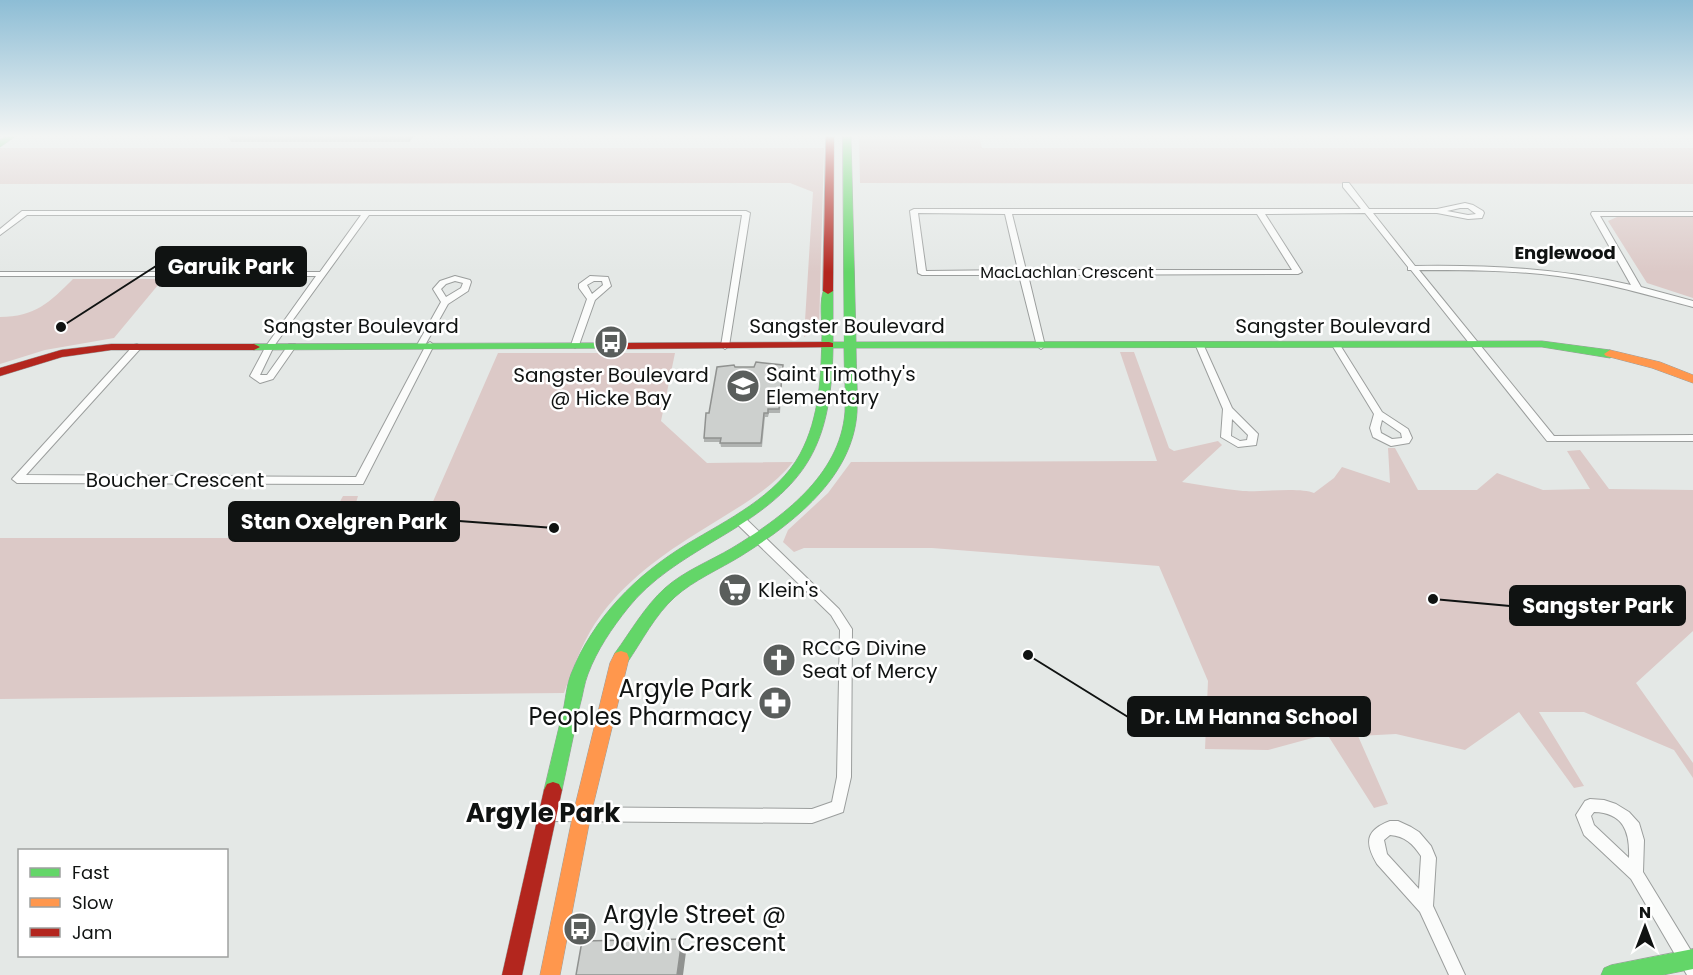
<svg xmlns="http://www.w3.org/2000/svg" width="1693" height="975" font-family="Poppins,sans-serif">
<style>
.green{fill:#dcc9c7}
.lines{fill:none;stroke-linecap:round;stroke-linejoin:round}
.street-casing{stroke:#9b9e9d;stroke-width:2}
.fast-casing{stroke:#9b9e9d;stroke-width:1}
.slow-casing{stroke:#9b9e9d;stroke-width:1}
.jam-casing{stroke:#9b9e9d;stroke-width:1}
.street{fill:#fbfcfb;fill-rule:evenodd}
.fast{fill:#63d668;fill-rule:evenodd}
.slow{fill:#ff974d;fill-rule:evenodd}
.jam{fill:#b3261e;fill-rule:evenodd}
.wall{fill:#b0b3b1}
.shaded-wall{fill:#909290}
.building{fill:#cdd0ce;stroke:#909290;stroke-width:1.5}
.labels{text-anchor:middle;stroke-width:5;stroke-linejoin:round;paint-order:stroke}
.far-street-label{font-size:16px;fill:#101312;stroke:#fff}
.far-neighbourhood-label{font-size:18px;font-weight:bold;fill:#101312;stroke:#fff}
.street-label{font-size:20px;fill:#101312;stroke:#fff}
.poi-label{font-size:20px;fill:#101312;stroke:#fff;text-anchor:start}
.near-poi-label{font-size:24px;fill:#101312;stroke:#fff;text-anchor:end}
.near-neighbourhood-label{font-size:26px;font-weight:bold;fill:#101312;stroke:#fff}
.leader{fill:none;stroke:#101312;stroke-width:2}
.callout-dot{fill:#101312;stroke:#fff;stroke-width:2}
.callout{fill:#101312;stroke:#101312;stroke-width:2}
.callout-label{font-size:21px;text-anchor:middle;font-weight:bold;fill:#fff}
</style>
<rect width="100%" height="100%" fill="#e4e8e6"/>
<path class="green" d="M 859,136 L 979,136 L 982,148 L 1693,148 L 1693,184 L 860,183 Z
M 0,148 L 824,148 L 819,329 L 804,337 L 813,192 L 790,183 L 0,184 Z
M 1617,217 L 1693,217 L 1693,298 L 1647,283 L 1608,221 Z
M 73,279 L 163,279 L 114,338 L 45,350 L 0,364 L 0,317 C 35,317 50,302 73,279 Z
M 1120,352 L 1134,352 L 1169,448 L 1174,451 L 1218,441 L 1222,445 L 1182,482 C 1202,485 1223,489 1243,491 C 1262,492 1300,487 1314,493 L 1334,478 L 1342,467 L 1390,483 L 1388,448 L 1395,448 L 1418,490 L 1477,490 L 1497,473 L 1543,490 L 1590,489 L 1567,451 L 1580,450 L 1609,489 L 1693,490 L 1693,631 L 1636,683 L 1693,763 L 1693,778 L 1674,750 L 1584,712 L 1539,712 L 1584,786 L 1574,788 L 1519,712 L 1465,750 L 1396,734 L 1358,736 L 1388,804 L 1374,808 L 1327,734 L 1268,750 L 1205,749 L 1208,681 L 1159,566 L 932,548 L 804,548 L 794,552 L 783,542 L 788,530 L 828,493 L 851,462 L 1157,461 Z
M 498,353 L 675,353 L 661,421 L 707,463 L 793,462 C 770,490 740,506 710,525 C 669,550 630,576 601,615 C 584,637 574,666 564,693 L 0,699 L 0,538 L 320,538 L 343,496 L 358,496 L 346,536 L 386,535 L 424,522 Z"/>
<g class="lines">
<defs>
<path id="street" d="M 1343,183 L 1349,183 L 1369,209 L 1437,209 L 1465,203 L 1473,205 L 1483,211 L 1484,213 L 1482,218 L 1468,219 L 1437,213 L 1373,213 L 1415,266 C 1491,265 1557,268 1631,285 L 1591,214 L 1592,212 L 1693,212 L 1693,216 L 1600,216 L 1641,287 L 1693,301 L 1693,307 C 1648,295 1604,282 1558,276 C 1512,270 1465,270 1419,270 L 1554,436 L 1693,435 L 1693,441 L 1547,441 L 1411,270 L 1408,270 L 1408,267 L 1365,213 L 1265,214 L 1302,272 L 1298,274 L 1028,275 L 1045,346 L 1041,349 L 1037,346 L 1019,275 L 922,275 L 918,273 L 910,211 L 914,209 L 1361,209 L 1343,187 ZM 1460,208 L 1468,208 L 1476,214 L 1468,215 L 1447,211 ZM 918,213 L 1005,214 L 1018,270 L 926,271 ZM 1012,214 L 1257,214 L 1292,270 L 1026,270 Z
M 22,211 L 746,211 L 750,213 L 729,346 L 725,349 L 721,346 L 742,215 L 369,215 L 274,346 L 260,375 L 267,375 L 289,344 L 295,344 L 296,346 L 273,379 L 260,383 L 250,376 L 266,346 L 316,276 L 0,276 L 0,272 L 320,272 L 361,215 L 27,215 L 0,235 L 0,229 Z
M 455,276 L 470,280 L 471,282 L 468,291 L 448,304 L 424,347 L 418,347 L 417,345 L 441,302 L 433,289 L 440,281 ZM 455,281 L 463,283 L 461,288 L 446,297 L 441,289 L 446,284 Z
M 590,276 L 608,277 L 611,286 L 595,300 L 579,345 L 575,348 L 571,345 L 587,299 L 579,288 L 579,284 ZM 594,281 L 602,281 L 603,285 L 592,294 L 587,285 Z
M 430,342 L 434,345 L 363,484 L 17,483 L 12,479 L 134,345 L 137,344 L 141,347 L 140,349 L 26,475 L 356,477 L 426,345 Z
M 1336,342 L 1340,345 L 1382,412 L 1408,429 L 1412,438 L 1409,443 L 1391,446 L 1373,437 L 1370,428 L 1374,414 L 1332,345 ZM 1382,420 L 1401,433 L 1402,438 L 1392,439 L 1381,433 L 1380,428 Z
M 1200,343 L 1204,346 L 1232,408 L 1258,434 L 1256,445 L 1238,447 L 1221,437 L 1223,409 L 1196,346 ZM 1232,419 L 1248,435 L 1247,440 L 1240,441 L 1231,436 Z
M 740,516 L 744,517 L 839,609 L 852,629 L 851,777 L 843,812 L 812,823 L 549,821 L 544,819 L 542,814 L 544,809 L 549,807 L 812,809 L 832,802 L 837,777 L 840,630 L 831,615 L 736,523 L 735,520 L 736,517 Z
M 1590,799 L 1604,800 L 1616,804 L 1629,812 L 1639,823 L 1644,840 L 1643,872 L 1693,954 L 1693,975 L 1687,975 L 1631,879 L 1584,835 L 1576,815 L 1585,801 ZM 1594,812 C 1624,813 1630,832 1629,858 L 1594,825 L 1591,816 Z
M 1390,821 L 1398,821 L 1411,827 L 1419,832 L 1431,846 L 1436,858 L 1433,906 L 1465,975 L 1449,975 L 1420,912 L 1377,864 C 1364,842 1366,830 1390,821 ZM 1390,835 C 1405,836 1413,844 1421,856 L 1419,889 L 1387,854 L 1384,840 Z"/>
<path id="fast" d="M 7,136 L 16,136 L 0,147 L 0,140 Z
M 843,136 L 851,136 L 856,342 L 1542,341 L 1610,350 L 1616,354 L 1610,358 L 1542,347 L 856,348 C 856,369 858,391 857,412 C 853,478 792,524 741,556 C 720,569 694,580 675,597 C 655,615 642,641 627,663 L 621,665 L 615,663 L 613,658 L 615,653 C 631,631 645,606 665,588 C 684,571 710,561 732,548 C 781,518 840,476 845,412 C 846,391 844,369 844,348 L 833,348 C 831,453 803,489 714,541 C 683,560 651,579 628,608 C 612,628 597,650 588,674 C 584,684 583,695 580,705 C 574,733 568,762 562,790 L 559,796 L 553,798 L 547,796 L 544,790 C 551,762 557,734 564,706 C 566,695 567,684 571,674 C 593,618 636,575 687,544 C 727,520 777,496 800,454 C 820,417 821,375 822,334 C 822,320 819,301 824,289 L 832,289 L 833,291 L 833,342 L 844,342 Z
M 626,343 L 632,346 L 630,348 L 254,350 L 248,347 L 254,344 Z
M 1693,949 L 1693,969 L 1663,975 L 1601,975 L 1604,968 L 1611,965 Z"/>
<path id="slow" d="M 1610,350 L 1660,362 L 1693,375 L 1693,383 L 1652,368 L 1606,356 L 1604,354 Z
M 621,651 L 627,653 L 629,658 L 591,814 L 560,975 L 540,975 L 573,814 L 610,663 L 615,653 Z"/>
<path id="jam" d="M 826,136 L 834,136 L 833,291 L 828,294 L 823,291 Z
M 829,342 L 833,343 L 833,347 L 626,349 L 620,346 L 626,343 Z
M 111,344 L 254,344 L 260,347 L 254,350 L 111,350 L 62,357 L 0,376 L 0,368 L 61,350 Z
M 553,782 L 559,784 L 562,790 L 522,975 L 502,975 L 544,790 L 547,784 Z"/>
</defs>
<use href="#street" class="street-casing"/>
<use href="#fast" class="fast-casing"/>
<use href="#slow" class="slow-casing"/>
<use href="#jam" class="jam-casing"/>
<use href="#street" class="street"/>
<use href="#fast" class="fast"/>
<use href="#slow" class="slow"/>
<use href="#jam" class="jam"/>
</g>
<path class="wall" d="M 227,136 L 414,136 L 409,142 L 231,142 Z
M 783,365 L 780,413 L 769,413 L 768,417 L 765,417 L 762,447 L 721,447 L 720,442 L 704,442 L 704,438 L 709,413 L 735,367 L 754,367 Z"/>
<path class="shaded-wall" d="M 407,136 L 414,136 L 409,142 Z
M 682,939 L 686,952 L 683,975 L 677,975 Z"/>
<path class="building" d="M 756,362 L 783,365 L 779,409 L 768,409 L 768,413 L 764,413 L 761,443 L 720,443 L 721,438 L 704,438 L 706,413 L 709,413 L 717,367 L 734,365 L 735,367 L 754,367 Z
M 682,939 L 677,975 L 576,975 L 582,941 Z"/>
<linearGradient id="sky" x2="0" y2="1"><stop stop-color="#8dbdd5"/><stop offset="0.5" stop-color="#f3f5f4"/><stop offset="1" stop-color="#f3f5f4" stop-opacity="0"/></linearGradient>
<rect width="1693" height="272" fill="url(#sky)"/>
<defs>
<symbol id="bus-disc" viewBox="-11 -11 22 22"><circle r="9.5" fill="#5a5e5c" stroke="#fff"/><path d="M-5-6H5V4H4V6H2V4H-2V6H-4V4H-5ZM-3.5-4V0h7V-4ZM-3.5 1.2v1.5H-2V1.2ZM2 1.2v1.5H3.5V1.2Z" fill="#fff"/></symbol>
<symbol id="school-disc" viewBox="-11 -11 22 22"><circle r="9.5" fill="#5a5e5c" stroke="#fff"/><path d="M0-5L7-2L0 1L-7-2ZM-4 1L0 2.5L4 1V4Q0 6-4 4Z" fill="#fff"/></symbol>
<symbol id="supermarket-disc" viewBox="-11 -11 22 22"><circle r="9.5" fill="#5a5e5c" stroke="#fff"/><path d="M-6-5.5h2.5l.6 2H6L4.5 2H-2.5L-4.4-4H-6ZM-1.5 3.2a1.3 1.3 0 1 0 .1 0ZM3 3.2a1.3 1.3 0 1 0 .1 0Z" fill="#fff"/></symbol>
<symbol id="church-disc" viewBox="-11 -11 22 22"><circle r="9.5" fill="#5a5e5c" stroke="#fff"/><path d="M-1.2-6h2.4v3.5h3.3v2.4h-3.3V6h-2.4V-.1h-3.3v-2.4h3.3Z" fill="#fff"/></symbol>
<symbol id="pharmacy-disc" viewBox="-11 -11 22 22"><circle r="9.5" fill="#5a5e5c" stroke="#fff"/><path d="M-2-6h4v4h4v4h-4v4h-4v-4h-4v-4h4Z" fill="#fff"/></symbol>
</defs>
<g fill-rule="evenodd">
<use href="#bus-disc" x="592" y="323" width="38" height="38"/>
<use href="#school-disc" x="724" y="367" width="38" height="38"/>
<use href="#supermarket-disc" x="716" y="571" width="38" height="38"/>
<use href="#church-disc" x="760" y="641" width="38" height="38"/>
<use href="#pharmacy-disc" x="756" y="684" width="38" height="38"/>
<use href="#bus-disc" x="561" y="910" width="38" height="38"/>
</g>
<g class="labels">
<g class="far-street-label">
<text x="1067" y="278">MacLachlan Crescent</text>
</g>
<g class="far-neighbourhood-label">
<text x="1565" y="259">Englewood</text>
</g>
<g class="street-label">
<text x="361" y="333">Sangster Boulevard</text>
<text x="847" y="333">Sangster Boulevard</text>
<text x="1333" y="333">Sangster Boulevard</text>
<text x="175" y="487">Boucher Crescent</text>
</g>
<g class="poi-label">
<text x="766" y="381">Saint Timothy's<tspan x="766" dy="23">Elementary</tspan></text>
<text x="611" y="382" text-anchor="middle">Sangster Boulevard<tspan x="611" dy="23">@ Hicke Bay</tspan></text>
<text x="758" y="597">Klein's</text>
<text x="802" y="655">RCCG Divine<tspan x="802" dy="23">Seat of Mercy</tspan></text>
</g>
<g class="near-poi-label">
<text x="752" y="697">Argyle Park<tspan x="752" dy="28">Peoples Pharmacy</tspan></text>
<text x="603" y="923" text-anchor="start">Argyle Street @<tspan x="603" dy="28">Davin Crescent</tspan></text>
</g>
<g class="near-neighbourhood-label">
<text x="543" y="822">Argyle Park</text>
</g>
</g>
<path class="leader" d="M61 327L156 266M554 528L459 521M1433 599L1510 606M1028 655L1128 717"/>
<g class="callout-dot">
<circle cx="61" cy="327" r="6"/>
<circle cx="554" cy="528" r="6"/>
<circle cx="1433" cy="599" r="6"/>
<circle cx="1028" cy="655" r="6"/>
</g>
<g class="callout">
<rect x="156" y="247" width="150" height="39" rx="6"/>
<rect x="229" y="502" width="230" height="39" rx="6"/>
<rect x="1510" y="586" width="175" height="39" rx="6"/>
<rect x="1128" y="697" width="242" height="39" rx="6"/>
</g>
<g class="callout-label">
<text x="231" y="274">Garuik Park</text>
<text x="344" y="529">Stan Oxelgren Park</text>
<text x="1598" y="613">Sangster Park</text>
<text x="1249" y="724">Dr. LM Hanna School</text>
</g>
<rect x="18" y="849" width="210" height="108" fill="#ffffff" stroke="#9fa1a0" stroke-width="1.5"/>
<rect x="30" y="868" width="30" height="9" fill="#63d668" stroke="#9fa1a0" stroke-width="1.5"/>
<text x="72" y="879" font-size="18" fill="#101312">Fast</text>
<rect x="30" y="898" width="30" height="9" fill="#ff974d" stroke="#9fa1a0" stroke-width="1.5"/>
<text x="72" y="909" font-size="18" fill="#101312">Slow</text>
<rect x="30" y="928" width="30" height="9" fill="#b3261e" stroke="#9fa1a0" stroke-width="1.5"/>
<text x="72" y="939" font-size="18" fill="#101312">Jam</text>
<g transform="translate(1645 927)" stroke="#ffffff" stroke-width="4.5" paint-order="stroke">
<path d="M0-4.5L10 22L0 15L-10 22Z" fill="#101312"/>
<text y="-9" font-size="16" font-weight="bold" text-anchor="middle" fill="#101312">N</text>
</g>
</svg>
